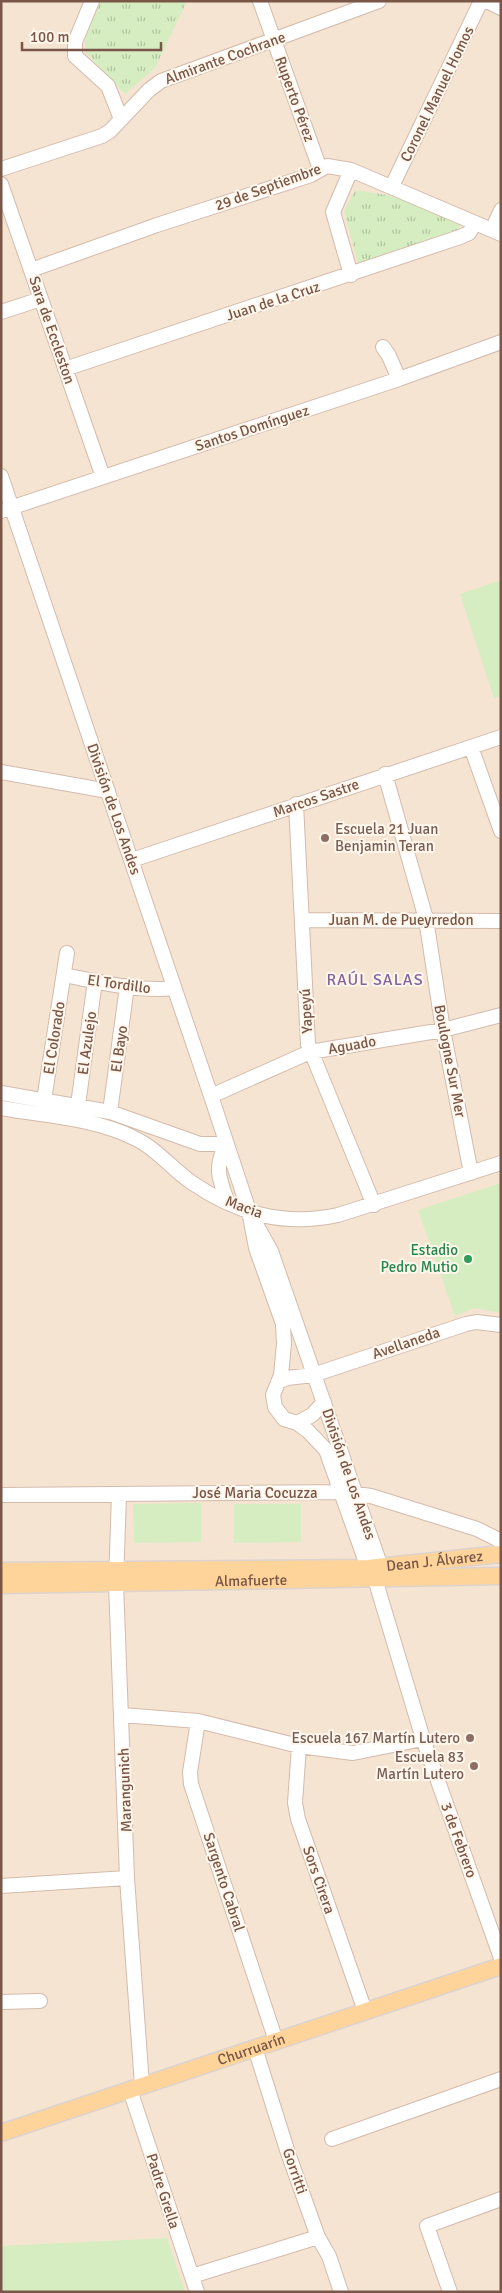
<svg xmlns="http://www.w3.org/2000/svg" width="502" height="2293" font-family="Signika,sans-serif">
<style>
.residential{fill:#f6e4d2}
.park{fill:url(#park-tufts)}
.garden{fill:#d6edc1}
.lines{fill:none;stroke-linecap:round;stroke-linejoin:round}
.minor-casing{stroke:#d3bbac;stroke-width:16}
.major-casing{stroke:#dcd3cf;stroke-width:19}
.minor{stroke:#fff;stroke-width:14}
.major{stroke:#ffd49a;stroke-width:16}
.education-dot{fill:#8d6e63;stroke:#fff7ec;stroke-width:2}
.leisure-dot{fill:#2e9e5b;stroke:#fff7ec;stroke-width:2}
.labels{text-anchor:middle;stroke-width:4;stroke-linejoin:round;paint-order:stroke}
.street-label{font-size:15px;fill:#795647;stroke:#fff7ec}
.education-label{font-size:15px;fill:#785e54;stroke:#fff7ec;text-anchor:end}
.leisure-label{font-size:15px;fill:#27864d;stroke:#fff7ec;text-anchor:end}
.neighbourhood-label{font-size:16px;letter-spacing:1px;fill:#86629d;stroke:#fff7ec}
</style>
<defs>
<pattern id="park-tufts" width="24" height="20" patternUnits="userSpaceOnUse" patternTransform="scale(1.25)"><rect width="24" height="20" fill="#d6edc1"/><path d="M3 7l-1-3M5 7V3M7 7l1-3M15 17l-1-3M17 17v-4M19 17l1-3" fill="none" stroke="#b2c39f"/></pattern>
</defs>
<rect width="100%" height="100%" fill="#fef2e4"/>
<path class="residential" d="M 1,1 L 501,1 L 501,2292 L 1,2292 Z"/>
<path class="park" d="M 99,1 L 187,1 L 155,68 L 125,94 L 85,52 L 86,30 Z
M 355,190 L 393,196 L 461,224 L 459,229 L 358,264 L 344,211 Z"/>
<path class="garden" d="M 501,580 L 501,696 L 494,698 L 460,594 Z
M 501,1183 L 501,1313 L 474,1308 L 455,1316 L 418,1210 Z
M 201,1503 L 201,1542 L 134,1543 L 133,1504 Z
M 234,1504 L 301,1504 L 301,1542 L 234,1543 Z
M 167,2238 L 185,2292 L 1,2292 L 1,2246 Z"/>
<g class="lines">
<defs>
<path id="minor" d="M 92,1 L 75,42 L 75,56 L 108,86 L 121,119
M 260,1 L 320,169
M 487,1 L 501,8
M 1,169 L 102,136 L 110,131 L 149,90 L 161,81 L 379,1
M 351,170 L 333,212 L 351,275
M 1,184 L 103,477
M 392,186 L 481,1
M 492,230 L 501,210
M 31,270 L 157,225 L 311,175 L 327,166 L 351,170 L 501,234
M 1,312 L 41,299
M 383,347 L 389,356 L 399,379
M 65,369 L 460,237 L 469,233 L 475,223
M 1,476 L 211,1096 L 249,1211 L 256,1248 L 283,1324 L 284,1344 L 281,1375 L 273,1395 L 275,1407 L 284,1419 L 297,1423 L 308,1431 L 326,1450 L 368,1568 L 375,1579 L 423,1739 L 501,1958
M 1,511 L 399,379 L 501,342
M 471,747 L 501,831
M 1,772 L 108,791
M 385,774 L 426,919 L 443,1030 L 471,1173
M 296,804 L 308,1044 L 374,1205
M 132,860 L 501,737
M 302,920 L 501,921
M 64,975 C 100,982 137,992 174,988
M 1,1093 L 110,1112 L 200,1144 L 226,1144
M 211,1096 L 310,1052 L 443,1030 L 501,1015
M 44,1100 L 67,953
M 78,1105 L 95,981
M 1,1108 C 45,1116 94,1118 134,1138 C 156,1148 171,1168 191,1182 C 236,1213 283,1227 338,1215 L 501,1163
M 110,1112 L 127,986
M 226,1144 C 214,1168 219,1179 228,1203
M 252,1217 L 271,1251 L 381,1567 L 376,1576
M 278,1382 L 287,1378 L 313,1375 L 466,1324 L 476,1322 L 501,1325
M 297,1423 L 312,1415 L 324,1402
M 119,1494 L 116,1584 L 127,1878 L 142,2085
M 1,1495 L 342,1492 L 371,1496 L 477,1529 L 501,1541
M 122,1715 L 198,1721 L 299,1746 L 353,1753 L 423,1739
M 198,1721 L 190,1772 L 191,1784 L 276,2041
M 299,1746 L 295,1803 L 298,1819 L 365,2011
M 1,1886 L 127,1878
M 1,2002 L 40,2001
M 255,2048 L 288,2153 L 318,2237 L 329,2256 L 341,2292
M 130,2090 L 197,2292
M 332,2139 L 501,2079
M 192,2276 L 318,2237
M 450,2292 L 427,2226 L 501,2199"/>
<g id="major">
<path id="s1" d="M 1,1571 L 368,1568 L 501,1554"/>
<path id="s2" d="M 1,1585 L 501,1576"/>
<path id="s3" d="M 1,2133 L 501,1966"/>
</g>
</defs>
<use href="#minor" class="minor-casing"/>
<use href="#major" class="major-casing"/>
<use href="#minor" class="minor"/>
<use href="#major" class="major"/>
</g>
<g class="education-dot">
<circle cx="325" cy="838" r="5"/>
<circle cx="470" cy="1738" r="5"/>
<circle cx="474" cy="1766" r="5"/>
</g>
<circle class="leisure-dot" cx="468" cy="1259" r="5"/>
<g class="labels">
<g class="street-label">
<text transform="translate(225 58) rotate(-20)" y="5">Almirante Cochrane</text>
<text transform="translate(437 94) rotate(-64)" y="5">Coronel Manuel Homos</text>
<text transform="translate(295 99) rotate(70)" y="5">Ruperto Pérez</text>
<text transform="translate(268 187) rotate(-20)" y="5">29 de Septiembre</text>
<text transform="translate(273 301) rotate(-18)" y="5">Juan de la Cruz</text>
<text transform="translate(52 330) rotate(71)" y="5">Sara de Eccleston</text>
<text transform="translate(252 428) rotate(-18)" y="5">Santos Domínguez</text>
<text transform="translate(316 798) rotate(-19)" y="5">Marcos Sastre</text>
<text transform="translate(114 809) rotate(71)" y="5">División de Los Andes</text>
<text x="401" y="925">Juan M. de Pueyrredon</text>
<text transform="translate(119 984) rotate(8)" y="5">El Tordillo</text>
<text transform="translate(306 1011) rotate(-93)" y="5">Yapeyú</text>
<text transform="translate(54 1038) rotate(-81)" y="5">El Colorado</text>
<text transform="translate(87 1043) rotate(-82)" y="5">El Azulejo</text>
<text transform="translate(352 1045) rotate(-10)" y="5">Aguado</text>
<text transform="translate(119 1049) rotate(-82)" y="5">El Bayo</text>
<text transform="translate(450 1061) rotate(79)" y="5">Boulogne Sur Mer</text>
<text transform="translate(244 1207) rotate(20)" y="5">Macia</text>
<text transform="translate(406 1343) rotate(-19)" y="5">Avellaneda</text>
<text transform="translate(349 1474) rotate(71)" y="5">División de Los Andes</text>
<text x="255" y="1498">José Maria Cocuzza</text>
<text dy="5" stroke="none"><textPath href="#s1" startOffset="434">Dean J. Álvarez</textPath></text>
<text dy="5" stroke="none"><textPath href="#s2" startOffset="250">Almafuerte</textPath></text>
<text transform="translate(125 1790) rotate(-92)" y="5">Marangunich</text>
<text transform="translate(459 1840) rotate(70)" y="5">3 de Febrero</text>
<text transform="translate(319 1880) rotate(71)" y="5">Sors Cirera</text>
<text transform="translate(224 1882) rotate(72)" y="5">Sargento Cabral</text>
<text dy="5" stroke="none"><textPath href="#s3" startOffset="264">Churruarín</textPath></text>
<text transform="translate(295 2171) rotate(71)" y="5">Gorritti</text>
<text transform="translate(163 2191) rotate(72)" y="5">Padre Grella</text>
</g>
<g class="education-label">
<text x="335" y="834" text-anchor="start">Escuela 21 Juan<tspan x="335" dy="17">Benjamin Teran</tspan></text>
<text x="460" y="1743">Escuela 167 Martín Lutero</text>
<text x="464" y="1762">Escuela 83<tspan x="464" dy="17">Martín Lutero</tspan></text>
</g>
<g class="leisure-label">
<text x="458" y="1255">Estadio<tspan x="458" dy="17">Pedro Mutio</tspan></text>
</g>
<g class="neighbourhood-label">
<text x="375" y="985">RAÚL SALAS</text>
</g>
</g>
<rect width="502" height="2293" fill="none" stroke="#795647" stroke-width="5"/>
<path d="M22 42v8h139v-8" fill="none" stroke="#795647" stroke-width="2.5"/>
<text x="30" y="42" font-size="15" fill="#795647" stroke="#fff7ec" stroke-width="4" paint-order="stroke">100 m</text>
</svg>
